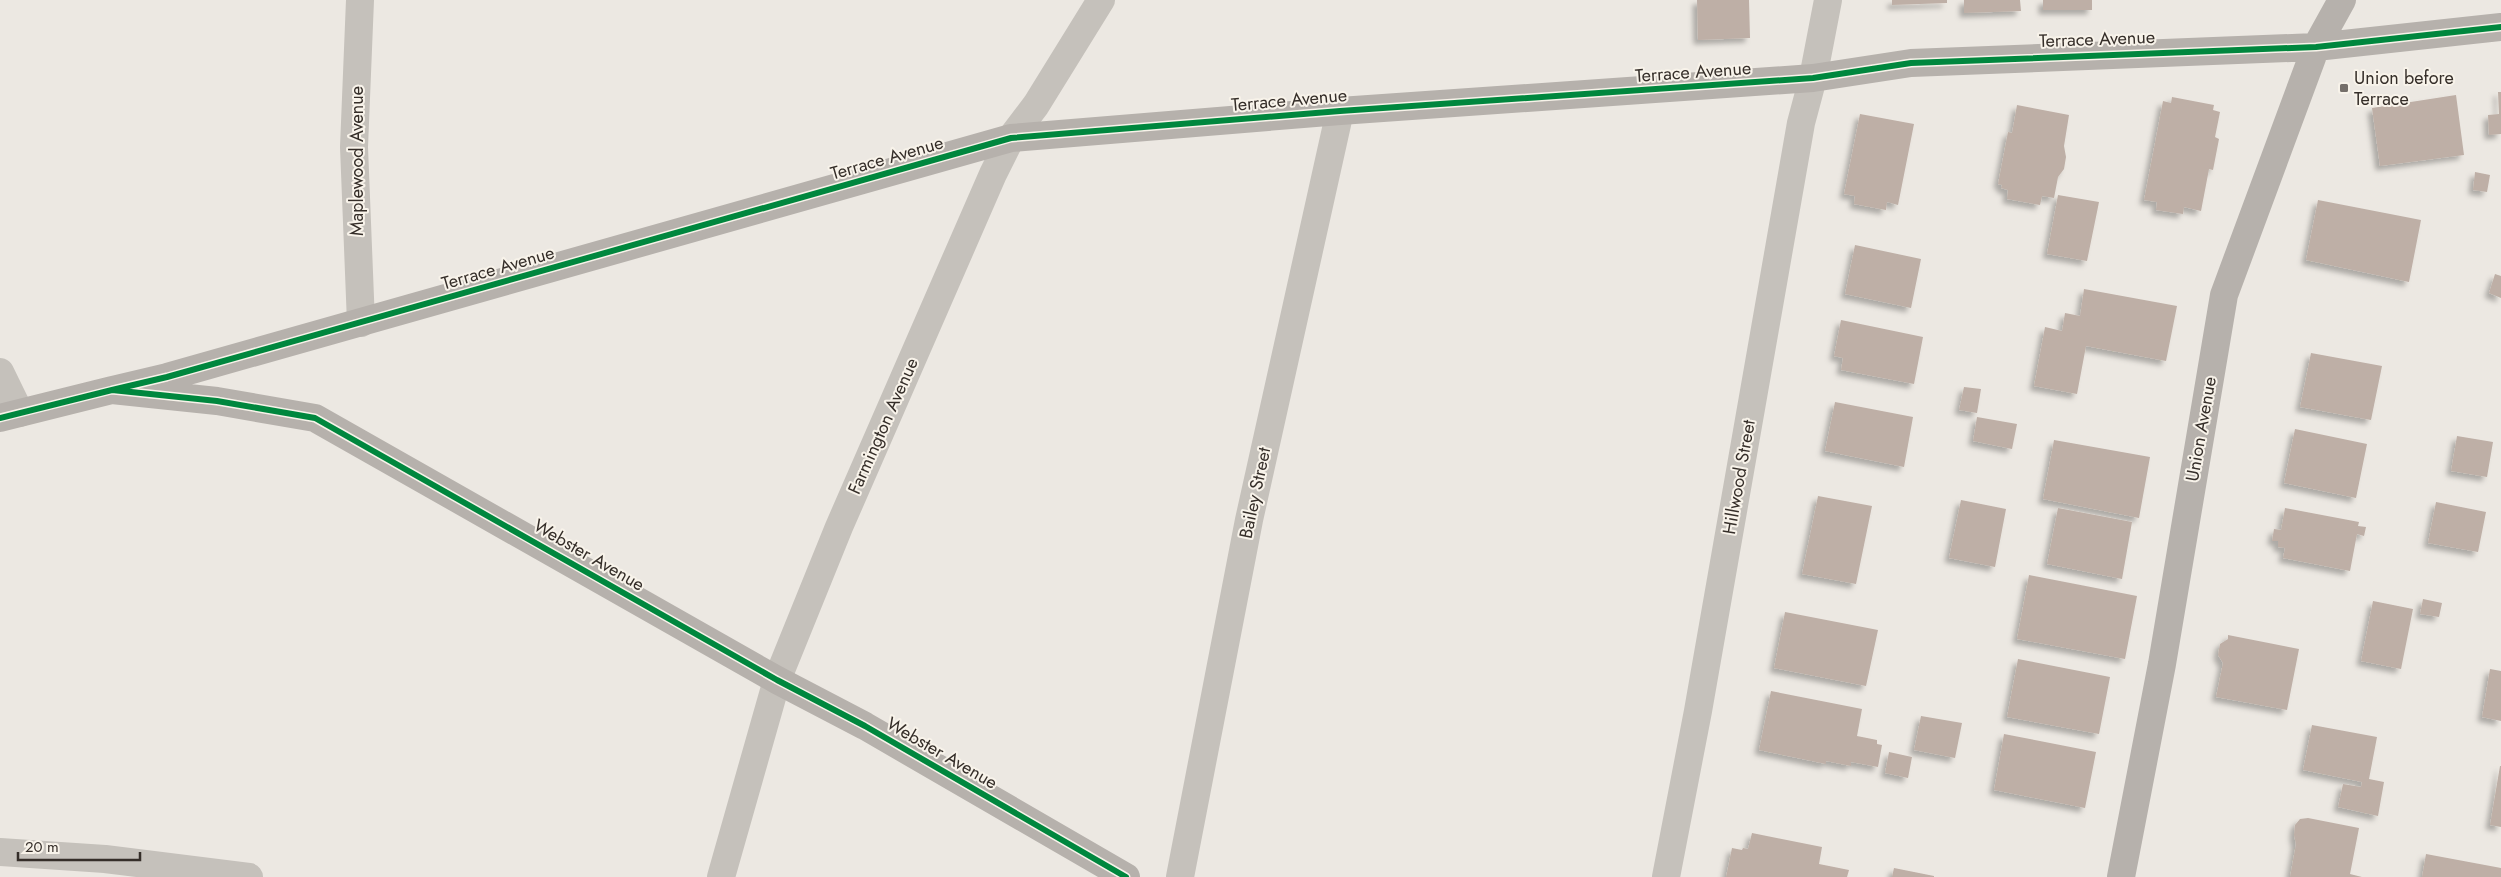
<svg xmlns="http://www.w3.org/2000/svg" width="2501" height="877" font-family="Jost,sans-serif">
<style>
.building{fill:#beafa6;filter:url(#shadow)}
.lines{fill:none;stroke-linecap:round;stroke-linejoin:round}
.street{stroke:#c5c1bb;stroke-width:28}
.secondary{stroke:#b6b1ac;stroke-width:28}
.cycleway-casing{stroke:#f8f3ea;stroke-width:9}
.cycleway{stroke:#00873e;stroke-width:6}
.poi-dot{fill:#756f6a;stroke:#f8f3ea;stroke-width:2}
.labels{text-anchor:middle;stroke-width:4;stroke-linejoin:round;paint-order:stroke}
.street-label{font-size:18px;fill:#352e29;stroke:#f8f3ea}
.poi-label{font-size:18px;fill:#352e29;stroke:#f8f3ea;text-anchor:start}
</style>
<defs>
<filter id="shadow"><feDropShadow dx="-4.5" dy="4.5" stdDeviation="2.5" flood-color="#0004"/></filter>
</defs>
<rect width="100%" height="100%" fill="#ece8e2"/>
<path class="building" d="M 1697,0 L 1749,0 L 1750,38 L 1698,40 Z
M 1892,0 L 1947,0 L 1947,3 L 1892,5 Z
M 1964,0 L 2020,0 L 2021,11 L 1964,13 Z
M 2043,0 L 2092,0 L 2092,10 L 2043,10 Z
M 2498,92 L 2501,92 L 2501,134 L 2489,135 L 2488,115 L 2499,114 Z
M 2456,95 L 2464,155 L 2380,166 L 2372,108 Z
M 2172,97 L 2214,105 L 2213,110 L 2220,112 L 2215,137 L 2219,139 L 2213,170 L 2209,169 L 2201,211 L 2184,207 L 2183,214 L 2156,210 L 2157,202 L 2144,200 L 2163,101 L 2171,103 Z
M 2017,105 L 2069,115 L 2064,146 L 2066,157 L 2064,169 L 2058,177 L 2054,198 L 2042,196 L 2040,205 L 2007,199 L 2008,190 L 2001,188 L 2002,185 L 1998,184 L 2008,132 L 2012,133 Z
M 1860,114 L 1914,124 L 1898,205 L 1887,202 L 1886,210 L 1854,204 L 1855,196 L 1844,194 Z
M 2475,172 L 2490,175 L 2487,192 L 2473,190 Z
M 2058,195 L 2099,202 L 2087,261 L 2047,254 Z
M 2318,200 L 2421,220 L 2409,282 L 2306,260 Z
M 1855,245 L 1921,259 L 1911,308 L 1845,294 Z
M 2495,274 L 2501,276 L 2501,298 L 2489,293 Z
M 2084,289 L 2177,306 L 2166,361 L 2086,346 L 2077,394 L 2034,386 L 2045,327 L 2062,331 L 2065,313 L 2080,316 Z
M 1841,320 L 1923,337 L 1914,384 L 1841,370 L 1843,358 L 1834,356 Z
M 2311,353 L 2382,366 L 2371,420 L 2300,407 Z
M 1964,387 L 1981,389 L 1977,413 L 1959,410 Z
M 1835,402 L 1913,417 L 1904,467 L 1825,451 Z
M 1977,417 L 2017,424 L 2012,449 L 1973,441 Z
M 2295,429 L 2367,444 L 2356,498 L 2284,483 Z
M 2457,436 L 2493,442 L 2487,477 L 2451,471 Z
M 2054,440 L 2150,457 L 2139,518 L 2043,499 Z
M 1818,496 L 1872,506 L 1856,584 L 1802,574 Z
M 1961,500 L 2006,509 L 1995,567 L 1949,558 Z
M 2436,502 L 2486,512 L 2478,552 L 2428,543 Z
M 2058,508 L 2132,522 L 2122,579 L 2047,564 Z
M 2285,508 L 2359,522 L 2358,526 L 2366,527 L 2364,536 L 2357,534 L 2350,571 L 2283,558 L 2285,548 L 2278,547 L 2278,541 L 2272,541 L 2274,529 L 2281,530 Z
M 2029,575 L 2137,596 L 2125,659 L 2017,639 Z
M 2423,599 L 2442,603 L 2439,617 L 2420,614 Z
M 2373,601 L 2413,609 L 2401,669 L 2361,661 Z
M 1785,612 L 1878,630 L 1866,686 L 1774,668 Z
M 2228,635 L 2299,649 L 2287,710 L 2216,697 L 2223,663 L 2218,655 L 2220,644 L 2228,639 Z
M 2018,659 L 2110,677 L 2099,734 L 2007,717 Z
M 2490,669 L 2501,671 L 2501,721 L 2482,717 Z
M 1771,691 L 1862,709 L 1857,736 L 1877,740 L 1877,744 L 1882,745 L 1878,767 L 1851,762 L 1851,766 L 1826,761 L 1826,764 L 1759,750 Z
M 1921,716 L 1962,723 L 1955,758 L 1914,750 Z
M 2312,725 L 2377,737 L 2369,779 L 2384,782 L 2378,816 L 2338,807 L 2343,784 L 2361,787 L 2362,782 L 2303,770 Z
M 2004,734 L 2096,752 L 2085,808 L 1994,790 Z
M 1889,752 L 1912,757 L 1908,778 L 1885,773 Z
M 2500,766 L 2501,766 L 2501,827 L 2490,825 Z
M 2308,818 L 2359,828 L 2350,874 L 2362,877 L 2290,877 L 2296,844 L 2294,835 L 2295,825 L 2300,819 Z
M 1752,833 L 1822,847 L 1819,864 L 1849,870 L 1847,877 L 1726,877 L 1732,848 L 1742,850 L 1743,848 L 1748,849 Z
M 2426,854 L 2501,868 L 2501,877 L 2422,877 Z
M 1894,868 L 1934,876 L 1934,877 L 1892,877 Z"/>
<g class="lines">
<path class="street" d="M 360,0 L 354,147 L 361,323
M 0,372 L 20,413
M 0,852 L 105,859 L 249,877
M 721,877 L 777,680 L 839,527 L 993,174 L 1011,138 L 1036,105 L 1101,0
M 1180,877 L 1249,520 L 1340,111
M 1666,877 L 1698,711 L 1801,123 L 1813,78 L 1828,0"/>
<path class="secondary" d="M 112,390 L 167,377 L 1011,138 L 1340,111 L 1813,78 L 1911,63 L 2316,47 L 2501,27
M 0,418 L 112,390 L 217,401 L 315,418 L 777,680 L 865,726 L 1126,877
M 2121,877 L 2162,664 L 2224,295 L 2316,47 L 2342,0"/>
<defs>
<path id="cycleway" d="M 112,390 L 167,377 L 1011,138 L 1340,111 L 1813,78 L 1911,63 L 2316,47 L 2501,27
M 0,418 L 112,390 L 217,401 L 315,418 L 777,680 L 865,726 L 1126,877"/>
</defs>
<use href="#cycleway" class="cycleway-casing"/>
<use href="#cycleway" class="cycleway"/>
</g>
<rect class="poi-dot" x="2339" y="83" width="10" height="10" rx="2.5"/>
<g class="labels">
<g class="street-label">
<text transform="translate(2097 39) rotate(-2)" y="6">Terrace Avenue</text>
<text transform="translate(1693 72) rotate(-4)" y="6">Terrace Avenue</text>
<text transform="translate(1289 100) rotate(-5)" y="6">Terrace Avenue</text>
<text transform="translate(887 158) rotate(-16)" y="6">Terrace Avenue</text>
<text transform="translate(357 161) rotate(-90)" y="6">Maplewood Avenue</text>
<text transform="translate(498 268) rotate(-16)" y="6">Terrace Avenue</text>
<text transform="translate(883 426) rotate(-66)" y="6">Farmington Avenue</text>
<text transform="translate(2201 429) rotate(-80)" y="6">Union Avenue</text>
<text transform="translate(1739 477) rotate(-80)" y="6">Hillwood Street</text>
<text transform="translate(1255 493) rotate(-78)" y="6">Bailey Street</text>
<text transform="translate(589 555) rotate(30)" y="6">Webster Avenue</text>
<text transform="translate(942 753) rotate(30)" y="6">Webster Avenue</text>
</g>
<g class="poi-label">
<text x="2354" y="84">Union before<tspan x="2354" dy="21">Terrace</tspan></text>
</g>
</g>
<path d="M18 852v8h122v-8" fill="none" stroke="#352e29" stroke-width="2.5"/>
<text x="25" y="852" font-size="15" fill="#352e29" stroke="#f8f3ea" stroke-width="4" paint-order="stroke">20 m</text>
</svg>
